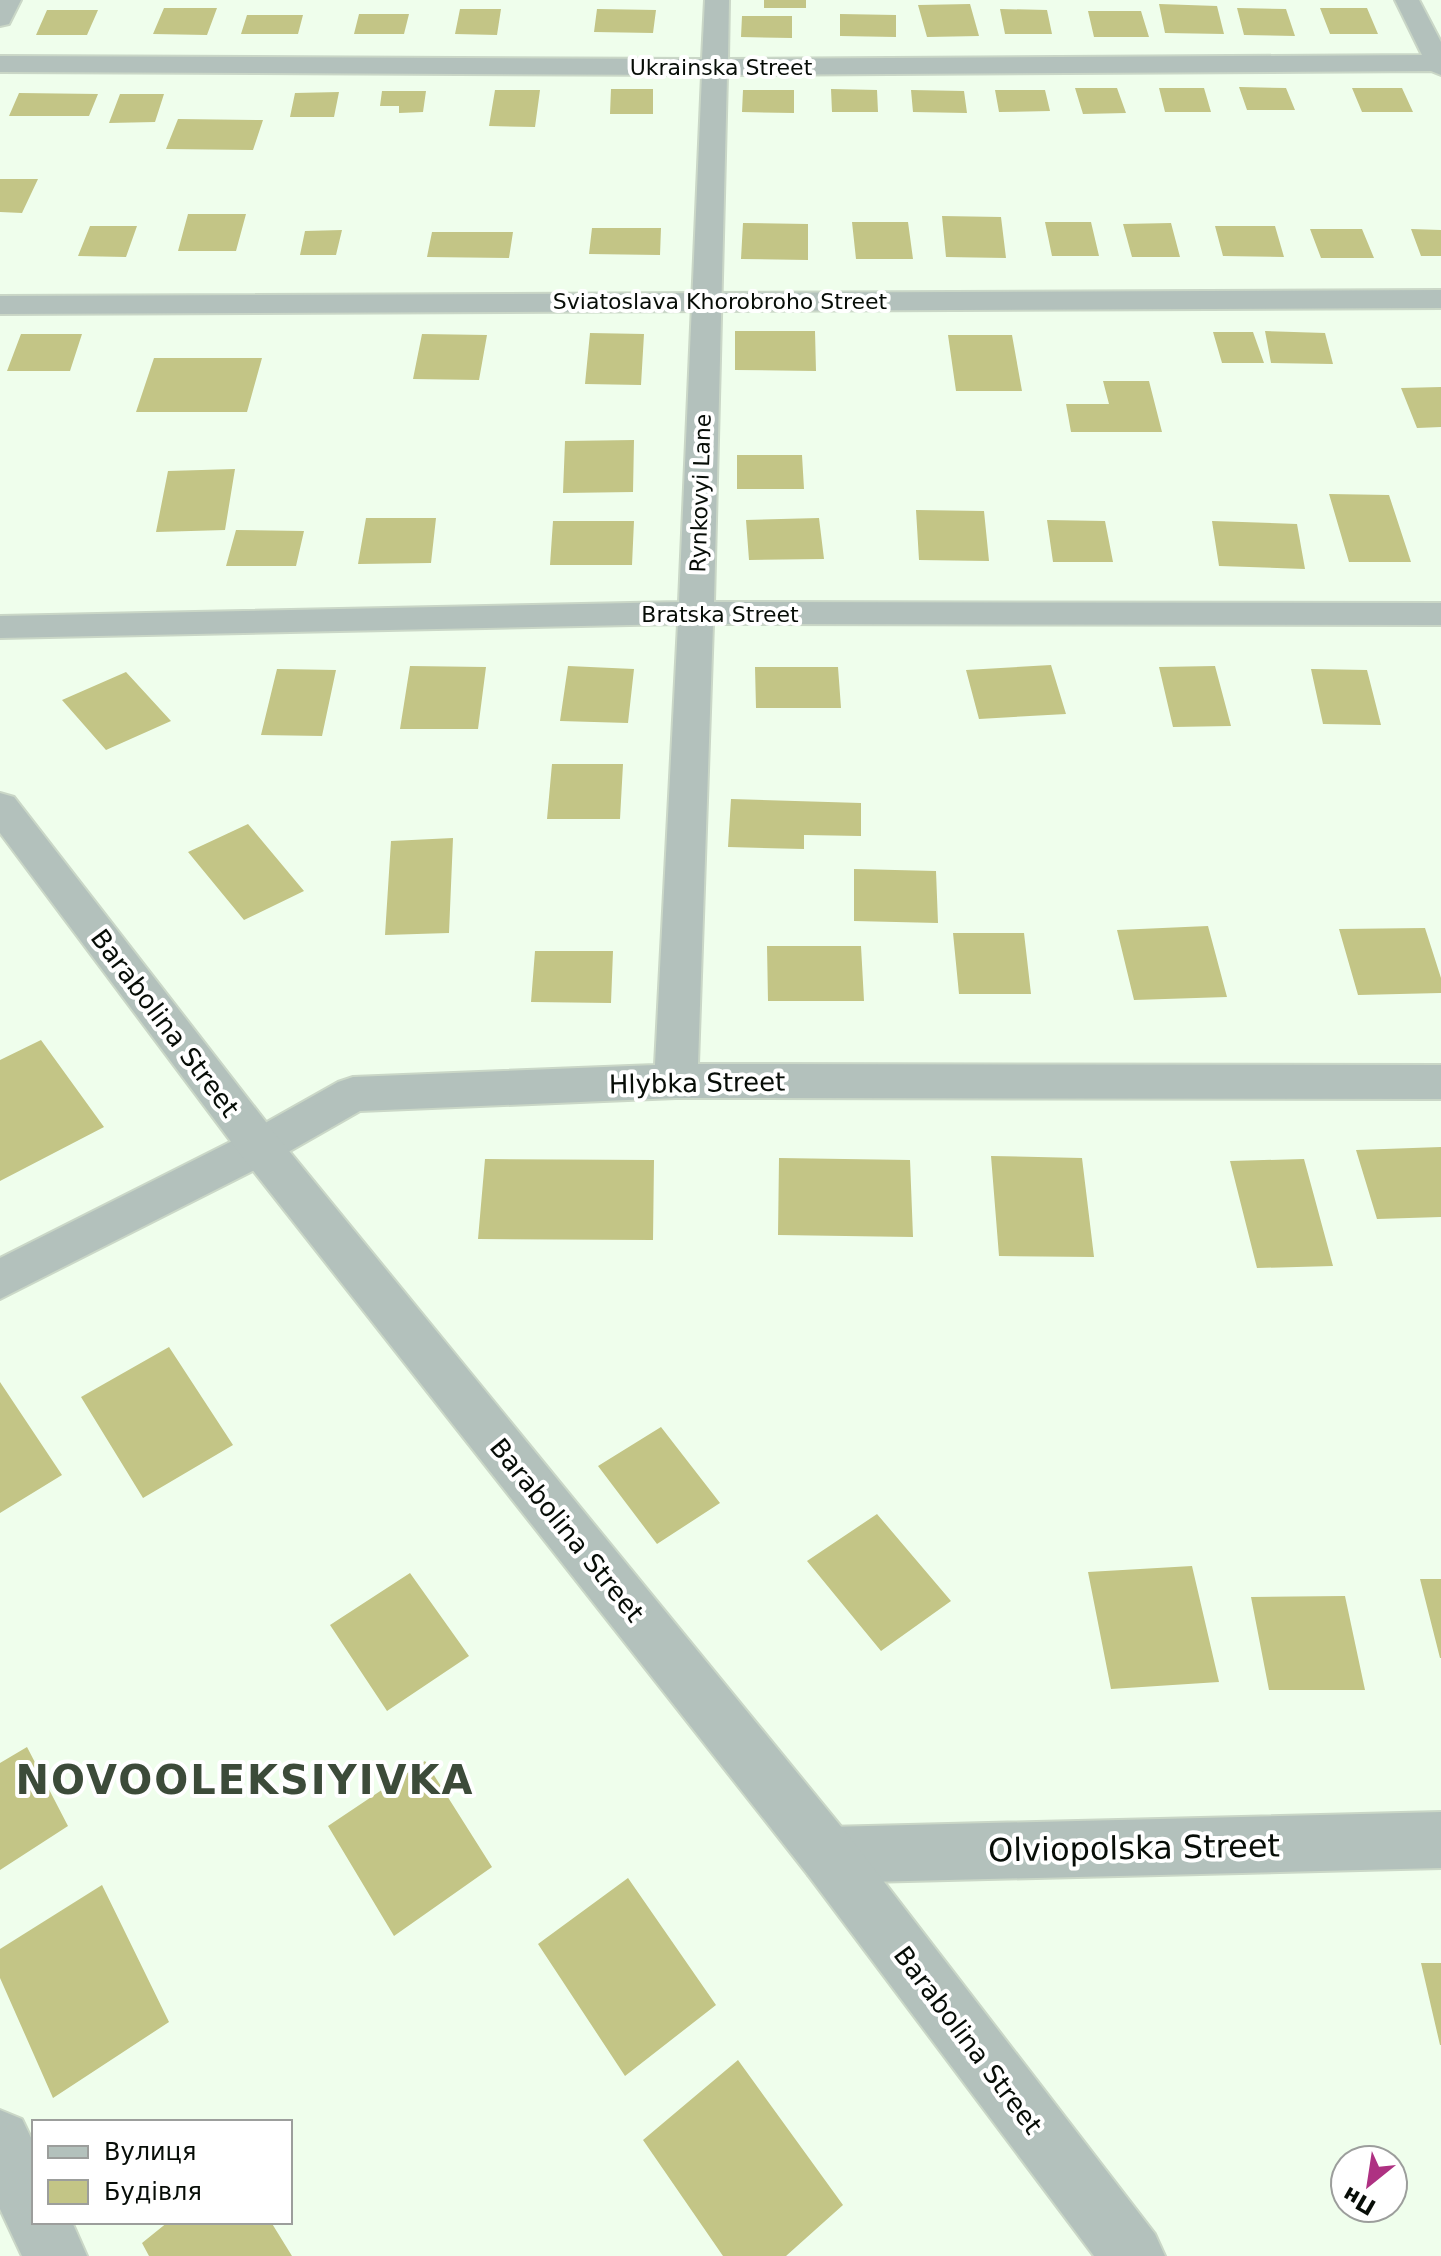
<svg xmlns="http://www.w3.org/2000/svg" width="1441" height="2256" font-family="'DejaVu Sans',sans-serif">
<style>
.building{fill:#c3c586}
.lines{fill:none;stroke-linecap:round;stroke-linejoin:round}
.minor-casing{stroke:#cad7c7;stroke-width:4}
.tertiary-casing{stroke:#cad7c7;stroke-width:4}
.minor{fill:#b3c1bc;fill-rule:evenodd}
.tertiary{fill:#b3c1bc;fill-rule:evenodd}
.labels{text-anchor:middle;stroke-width:8;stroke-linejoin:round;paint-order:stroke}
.far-street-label{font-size:22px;fill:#070d07;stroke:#fff}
.street-label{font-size:26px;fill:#070d07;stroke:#fff}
.near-street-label{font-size:32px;fill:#070d07;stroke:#fff}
.near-district-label{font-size:40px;font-weight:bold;letter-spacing:2px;fill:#3c4b39;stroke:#fff}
</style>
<rect width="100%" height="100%" fill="#effeec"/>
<path class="building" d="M 764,0 L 806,0 L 806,8 L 764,8 Z
M 970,4 L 979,36 L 927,37 L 918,5 Z
M 1159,4 L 1217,6 L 1224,34 L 1165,33 Z
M 164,8 L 217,8 L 207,35 L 153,34 Z
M 1237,8 L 1286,9 L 1295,36 L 1244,35 Z
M 1320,8 L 1367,8 L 1378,34 L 1330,34 Z
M 460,9 L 501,9 L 497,35 L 455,34 Z
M 597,9 L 656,10 L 653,33 L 594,32 Z
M 1000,9 L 1047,10 L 1052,34 L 1005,34 Z
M 47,10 L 98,10 L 87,35 L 36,35 Z
M 1088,11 L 1141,11 L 1149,37 L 1094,37 Z
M 359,14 L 409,14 L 404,34 L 354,34 Z
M 840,14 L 896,15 L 896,37 L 840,36 Z
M 247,15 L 303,15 L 298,34 L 241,34 Z
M 742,16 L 792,16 L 792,38 L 741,37 Z
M 1239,87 L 1286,88 L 1295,110 L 1247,110 Z
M 1075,88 L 1117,88 L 1126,113 L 1083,114 Z
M 1159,88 L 1204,88 L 1211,112 L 1165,112 Z
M 1352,88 L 1402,88 L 1413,112 L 1362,112 Z
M 611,89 L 653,89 L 653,114 L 610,114 Z
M 831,89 L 877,90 L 878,112 L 832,112 Z
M 495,90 L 540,90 L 535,127 L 489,126 Z
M 743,90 L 794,90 L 794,113 L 742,112 Z
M 911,90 L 964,91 L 967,113 L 913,112 Z
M 995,90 L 1045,90 L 1050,111 L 999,112 Z
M 382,91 L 426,91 L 423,112 L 399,113 L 399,106 L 380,106 Z
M 339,92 L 334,117 L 290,117 L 295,93 Z
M 19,93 L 98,94 L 89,116 L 9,116 Z
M 120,94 L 164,94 L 155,122 L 109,123 Z
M 178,119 L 263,120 L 253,150 L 166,149 Z
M 0,179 L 38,179 L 22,213 L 0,212 Z
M 188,214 L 246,214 L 236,251 L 178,251 Z
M 942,216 L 1001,217 L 1006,258 L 946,257 Z
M 852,222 L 908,222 L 913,259 L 856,259 Z
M 1045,222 L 1091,222 L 1099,256 L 1052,256 Z
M 743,223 L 808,224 L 808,260 L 741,259 Z
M 1171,223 L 1180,257 L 1132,257 L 1123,224 Z
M 90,226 L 137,226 L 126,257 L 78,256 Z
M 1215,226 L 1275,226 L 1284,257 L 1223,256 Z
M 592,228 L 661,228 L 660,255 L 589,254 Z
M 1310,229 L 1362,229 L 1374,258 L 1321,258 Z
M 1411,229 L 1441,230 L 1441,256 L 1421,256 Z
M 342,230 L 336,255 L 300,255 L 305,231 Z
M 432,232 L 513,232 L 509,258 L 427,257 Z
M 735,331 L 815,331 L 816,371 L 735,370 Z
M 1265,331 L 1325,333 L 1333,364 L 1271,363 Z
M 1213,332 L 1253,332 L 1264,363 L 1222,363 Z
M 590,333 L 644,334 L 641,385 L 585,384 Z
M 21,334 L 82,334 L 70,371 L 7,371 Z
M 422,334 L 487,335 L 479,380 L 413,379 Z
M 948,335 L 1012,335 L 1022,391 L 956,391 Z
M 154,358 L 262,358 L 247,412 L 136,412 Z
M 1103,381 L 1149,381 L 1162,432 L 1071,432 L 1066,404 L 1109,404 Z
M 1441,387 L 1441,427 L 1417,428 L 1401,388 Z
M 634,440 L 633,492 L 563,493 L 565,441 Z
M 737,455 L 802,455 L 804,489 L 737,489 Z
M 235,469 L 225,530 L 156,532 L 168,471 Z
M 1329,494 L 1389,495 L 1411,562 L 1349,562 Z
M 916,510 L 984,511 L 989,561 L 919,560 Z
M 366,518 L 436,518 L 431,563 L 358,564 Z
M 819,518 L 824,559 L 749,560 L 746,520 Z
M 1047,520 L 1105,521 L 1113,562 L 1053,562 Z
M 553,521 L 634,521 L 632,565 L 550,565 Z
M 1212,521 L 1297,524 L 1305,569 L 1219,566 Z
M 236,530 L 304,531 L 296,566 L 226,566 Z
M 1051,665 L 1066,714 L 979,719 L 966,670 Z
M 410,666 L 486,667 L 478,729 L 400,729 Z
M 568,666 L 634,669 L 628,723 L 560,721 Z
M 1215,666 L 1231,726 L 1173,727 L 1159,667 Z
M 755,667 L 838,667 L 841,708 L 756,708 Z
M 277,669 L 336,670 L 322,736 L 261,735 Z
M 1311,669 L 1367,670 L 1381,725 L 1323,724 Z
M 126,672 L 171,721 L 106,750 L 62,700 Z
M 552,764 L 623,764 L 620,819 L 547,819 Z
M 731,799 L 861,803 L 861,836 L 804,835 L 804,849 L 728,847 Z
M 248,824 L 304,891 L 244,920 L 188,852 Z
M 453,838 L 449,933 L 385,935 L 391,841 Z
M 854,869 L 936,871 L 938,923 L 854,921 Z
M 1208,926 L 1227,997 L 1134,1000 L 1117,930 Z
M 1425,928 L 1441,978 L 1441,993 L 1358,995 L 1339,929 Z
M 953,933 L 1024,933 L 1031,994 L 959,994 Z
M 767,946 L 861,946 L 864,1001 L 768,1001 Z
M 535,951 L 613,951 L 611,1003 L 531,1002 Z
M 41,1040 L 104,1127 L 0,1181 L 0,1060 Z
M 1441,1147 L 1441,1217 L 1377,1219 L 1356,1150 Z
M 991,1156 L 1082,1158 L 1094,1257 L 999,1256 Z
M 779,1158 L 910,1160 L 913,1237 L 778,1235 Z
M 485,1159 L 654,1160 L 653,1240 L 478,1239 Z
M 1304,1159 L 1333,1266 L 1257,1268 L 1230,1161 Z
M 169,1347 L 233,1445 L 143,1498 L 81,1397 Z
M 0,1382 L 62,1475 L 0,1513 Z
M 661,1427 L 720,1503 L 657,1544 L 598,1466 Z
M 877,1514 L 951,1601 L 881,1651 L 807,1561 Z
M 1192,1566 L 1219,1682 L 1111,1689 L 1088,1572 Z
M 410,1573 L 469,1656 L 387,1711 L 330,1625 Z
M 1420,1579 L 1441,1579 L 1441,1658 L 1440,1658 Z
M 1345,1596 L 1365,1690 L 1269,1690 L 1251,1597 Z
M 27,1747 L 68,1826 L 0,1870 L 0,1763 Z
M 425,1761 L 492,1867 L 394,1936 L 328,1826 Z
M 628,1878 L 716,2005 L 625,2076 L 538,1944 Z
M 102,1885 L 169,2022 L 53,2098 L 0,1978 L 0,1949 Z
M 1421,1963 L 1441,1963 L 1441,2045 L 1440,2045 Z
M 738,2060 L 843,2205 L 786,2256 L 723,2256 L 643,2140 Z
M 168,2222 L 271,2222 L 292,2256 L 149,2256 L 142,2243 Z"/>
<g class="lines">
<defs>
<path id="minor" d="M 0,0 L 21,0 L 9,24 L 0,26 Z
M 705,0 L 729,0 L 728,59 L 1422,55 L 1395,0 L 1419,0 L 1441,42 L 1441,75 L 1431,71 L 727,75 L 714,602 L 1441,603 L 1441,625 L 713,624 L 698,1064 L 1441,1065 L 1441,1099 L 676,1098 L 360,1111 L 276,1159 L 0,1299 L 0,1258 L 244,1135 L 338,1082 L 353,1077 L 655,1065 L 678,624 L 0,638 L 0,616 L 679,602 L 702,75 L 0,72 L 0,56 L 702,59 Z
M 1441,1812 L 1441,1868 L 828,1883 L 808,1875 L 800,1855 L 808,1835 L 828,1827 Z
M 0,2110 L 22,2119 L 34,2144 L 34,2222 L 72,2222 L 87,2256 L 22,2256 L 0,2209 Z"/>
<path id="tertiary" d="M 1441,290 L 1441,308 L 0,314 L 0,296 Z
M 0,793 L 14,797 L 276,1135 L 848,1835 L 1155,2234 L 1165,2256 L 1094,2256 L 808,1875 L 244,1159 L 0,833 Z"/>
</defs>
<use href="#minor" class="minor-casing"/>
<use href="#tertiary" class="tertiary-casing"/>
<use href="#minor" class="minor"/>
<use href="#tertiary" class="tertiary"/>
</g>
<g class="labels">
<g class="far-street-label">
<text x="721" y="75">Ukrainska Street</text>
<text x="720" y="309">Sviatoslava Khorobroho Street</text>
<text transform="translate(700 493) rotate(-88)" y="8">Rynkovyi Lane</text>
<text x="720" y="622">Bratska Street</text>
</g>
<g class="street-label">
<text transform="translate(165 1023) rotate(53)" y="9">Barabolina Street</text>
<text transform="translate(697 1083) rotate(-1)" y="9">Hlybka Street</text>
<text transform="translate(567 1530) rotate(51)" y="9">Barabolina Street</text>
<text transform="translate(968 2040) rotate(53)" y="9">Barabolina Street</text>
</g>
<g class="near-street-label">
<text transform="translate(1134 1848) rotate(-1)" y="11">Olviopolska Street</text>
</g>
<g class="near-district-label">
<text x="245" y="1794">NOVOOLEKSIYIVKA</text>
</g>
</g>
<rect x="32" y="2120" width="260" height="104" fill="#ffffff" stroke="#9c9e9c" stroke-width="2"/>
<rect x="48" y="2146" width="40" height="12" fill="#b3c1bc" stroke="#9c9e9c" stroke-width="2"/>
<text x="104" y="2160" font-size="24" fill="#070d07">Вулиця</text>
<rect x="48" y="2180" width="40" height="24" fill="#c3c586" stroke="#9c9e9c" stroke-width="2"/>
<text x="104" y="2200" font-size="24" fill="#070d07">Будівля</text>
<g transform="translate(1369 2184) rotate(210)"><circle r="38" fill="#ffffff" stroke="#9c9e9c" stroke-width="2"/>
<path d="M0-6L14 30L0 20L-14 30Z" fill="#ae3182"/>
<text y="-12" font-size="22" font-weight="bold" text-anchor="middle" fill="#070d07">Пн</text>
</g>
</svg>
